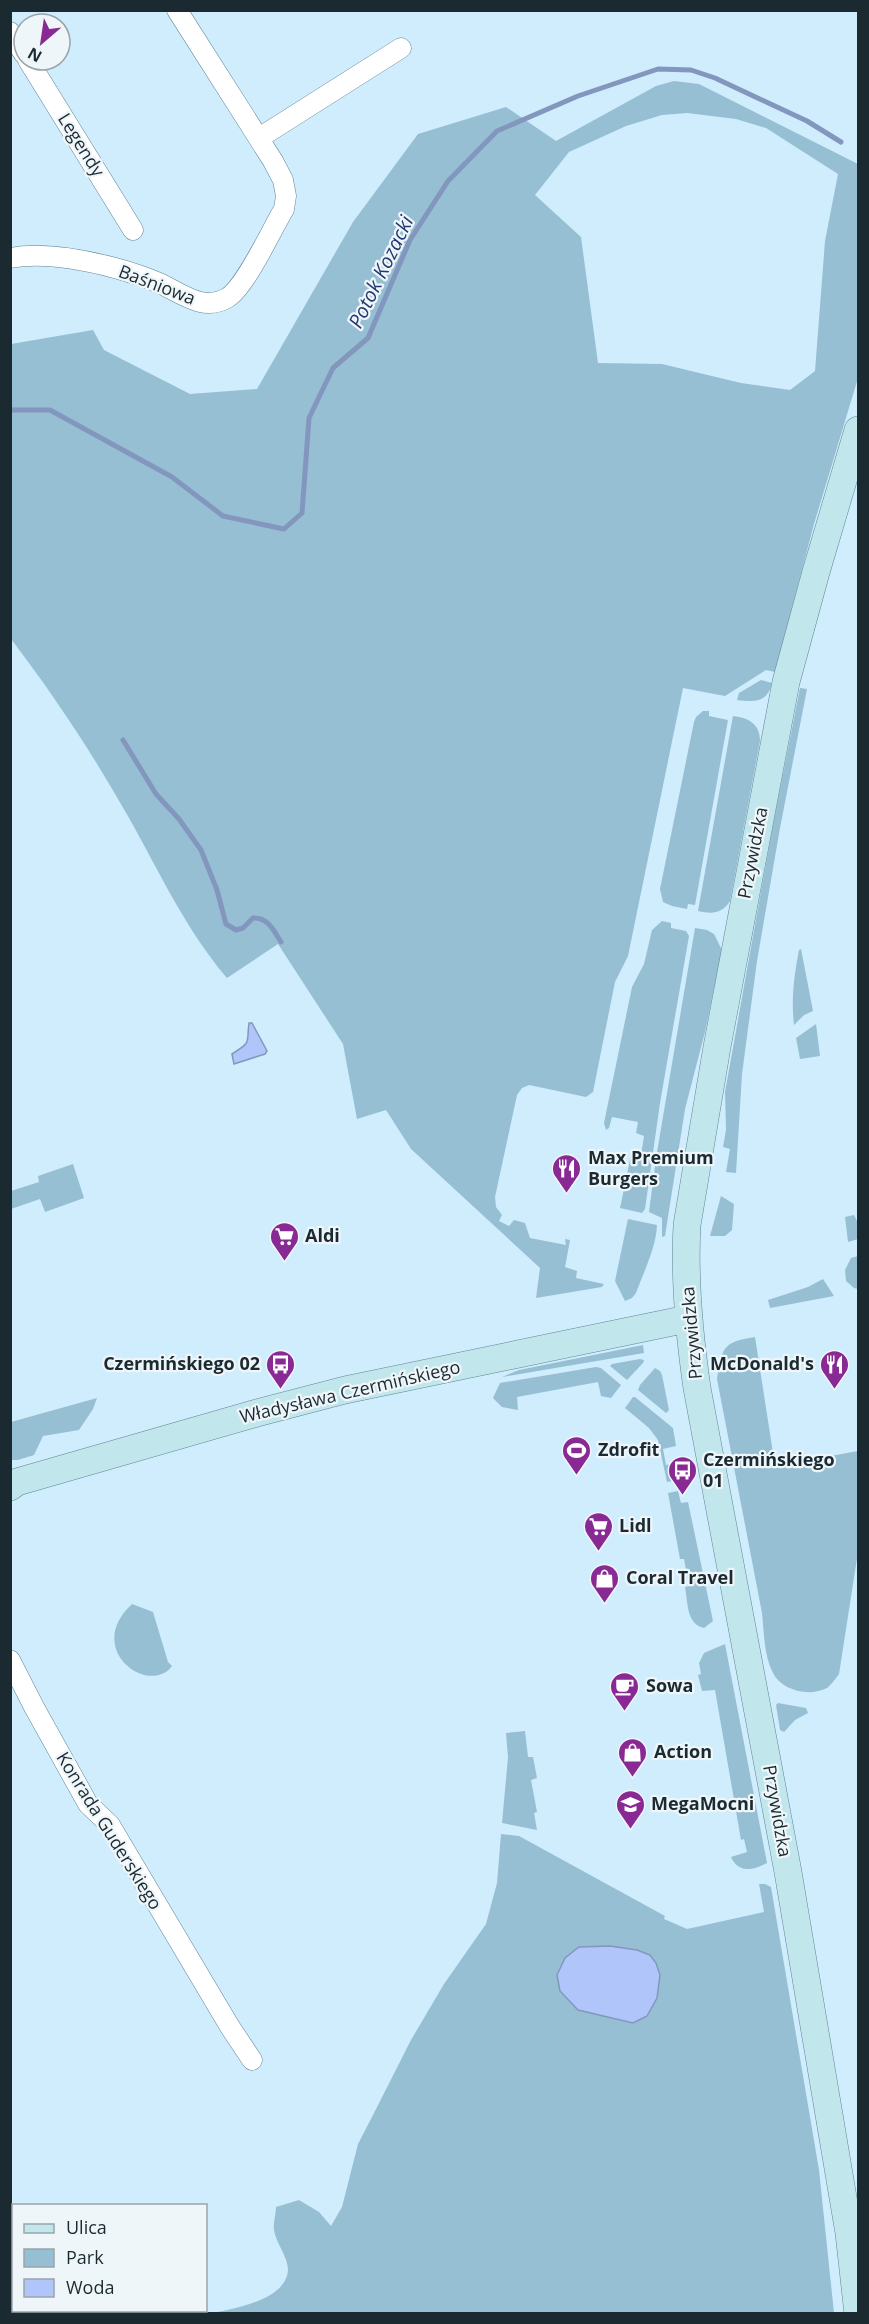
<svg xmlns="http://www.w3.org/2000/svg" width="869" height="2324" font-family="'Open Sans',sans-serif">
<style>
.green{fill:#96bfd3;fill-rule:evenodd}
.water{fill:#b0c6fa;stroke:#8397be;stroke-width:1.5}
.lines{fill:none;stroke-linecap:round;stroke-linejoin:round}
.stream{stroke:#8397be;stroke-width:5}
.street-casing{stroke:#618495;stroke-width:21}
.secondary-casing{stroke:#618495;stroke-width:28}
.street{stroke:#fff;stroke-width:20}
.secondary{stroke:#c1e6eb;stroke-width:27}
.labels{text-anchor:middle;stroke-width:4.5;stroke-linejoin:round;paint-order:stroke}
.street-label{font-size:18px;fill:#1b2a31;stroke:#eff6fa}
.poi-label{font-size:18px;font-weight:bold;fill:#1b2a31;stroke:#eff6fa;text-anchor:start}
.water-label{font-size:20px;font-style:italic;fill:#233875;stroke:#eff6fa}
</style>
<rect width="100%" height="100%" fill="#cfedfc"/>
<path class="green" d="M 674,81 L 699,84 L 858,164 L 858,378 L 814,524 L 775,672 L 766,670 L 725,696 L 683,688 L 628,956 L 615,982 L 593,1092 L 586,1097 L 529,1085 L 522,1088 L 517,1095 L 495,1197 L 496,1207 L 502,1215 L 499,1221 L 509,1226 L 514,1220 L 525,1223 L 530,1238 L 566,1245 L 565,1239 L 570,1240 L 565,1267 L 577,1271 L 576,1278 L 604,1284 L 602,1287 L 536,1298 L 540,1268 L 411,1149 L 386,1110 L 357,1119 L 343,1044 L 278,944 L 227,978 C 186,930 160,873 129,818 C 94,756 54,695 11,639 L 11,344 L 93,330 L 104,350 L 190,394 L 257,389 L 353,222 L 418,134 L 506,107 L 556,141 L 656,86 ZM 687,113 L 736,119 L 766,128 L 838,174 L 825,241 L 815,371 L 790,390 L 741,383 L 662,364 L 598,363 L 581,237 L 535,195 L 569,152 L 626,126 L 662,115 Z
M 761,680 L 772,683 C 767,703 755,702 737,700 L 739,693 Z
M 800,688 L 807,689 L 780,828 L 757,961 L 742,1074 L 736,1173 L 726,1172 L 730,1149 L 723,1147 L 726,1130 L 725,1092 L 773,825 Z
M 703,711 L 709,711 L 709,716 L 728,720 L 695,905 L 688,904 L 687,909 L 672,906 L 663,902 L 660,889 L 694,722 L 696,717 Z
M 733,716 C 749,718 760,724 760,741 L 730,901 C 722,914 712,914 698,911 Z
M 662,921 L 671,923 L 671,928 L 686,931 L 689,936 L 660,1103 L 645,1209 L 642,1213 L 620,1208 L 631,1155 L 634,1153 L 641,1155 L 644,1136 L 636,1133 L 638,1122 L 612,1117 L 609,1128 L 606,1130 L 604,1123 L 632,987 L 644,964 L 652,930 Z
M 695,928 L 707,930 L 714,934 L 722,950 L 705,1032 L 685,1109 L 665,1236 L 662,1237 L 662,1218 L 649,1212 L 656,1158 Z
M 801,949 L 813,1011 L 804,1015 L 794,1025 C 791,999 794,976 799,950 Z
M 816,1024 L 820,1056 L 800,1059 L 796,1038 Z
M 73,1164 L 84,1198 L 45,1212 L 40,1199 L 11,1209 L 11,1191 L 39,1182 L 38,1176 Z
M 721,1196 L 734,1204 L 732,1230 L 725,1236 L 710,1236 Z
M 854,1215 L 858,1223 L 858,1239 L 848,1242 L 845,1217 Z
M 628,1219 L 657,1225 C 656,1248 644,1271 636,1293 L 632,1298 L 625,1301 L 615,1281 Z
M 858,1256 L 858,1289 L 854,1288 L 846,1281 L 845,1270 L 851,1258 Z
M 823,1279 L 834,1296 L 770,1308 L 768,1300 L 808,1287 Z
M 755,1337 L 775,1466 L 858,1451 L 858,1552 L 839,1674 C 836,1678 831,1685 827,1688 C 810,1697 782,1691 773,1673 C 764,1656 764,1632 762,1613 L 717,1379 C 722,1348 722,1342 755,1337 Z
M 643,1345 L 644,1353 L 502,1377 L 519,1370 Z
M 640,1359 L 644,1360 L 643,1363 L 627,1380 L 610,1366 L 612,1364 Z
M 596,1367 L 601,1368 L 621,1385 L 611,1398 L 601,1396 L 598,1382 L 517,1397 L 518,1410 L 502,1407 L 493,1398 L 500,1383 Z
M 655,1368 L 660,1371 L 662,1375 L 669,1410 L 666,1413 L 638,1390 L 640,1385 Z
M 633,1397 L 635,1397 L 673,1428 L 676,1446 L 663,1449 L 666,1465 L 679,1463 L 683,1479 L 667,1482 L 658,1440 L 649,1428 L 625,1408 Z
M 97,1398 L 93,1409 L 79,1430 L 43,1436 L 34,1455 L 18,1460 L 11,1460 L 11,1422 Z
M 678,1491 L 681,1503 L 688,1502 L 713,1621 L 704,1628 C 686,1624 688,1602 685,1587 L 689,1586 L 684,1559 L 680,1559 L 668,1493 Z
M 132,1604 L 153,1612 L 168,1662 L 172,1666 C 149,1697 83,1649 132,1604 Z
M 725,1644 L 767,1863 C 753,1871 738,1873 731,1857 L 747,1852 L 744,1839 L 741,1840 L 715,1690 L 702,1691 L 698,1675 L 701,1674 L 699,1663 L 704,1653 Z
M 778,1703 L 806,1708 L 808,1713 L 795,1720 L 784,1732 L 780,1730 L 776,1705 Z
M 525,1731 L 528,1757 L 533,1757 L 537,1778 L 531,1780 L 537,1812 L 534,1813 L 537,1830 L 502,1823 L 508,1757 L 506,1733 Z
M 501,1834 L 519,1836 L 665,1916 L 664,1919 L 687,1929 L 764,1912 L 759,1884 L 765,1884 L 771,1887 L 819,2170 L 834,2313 L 208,2314 C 232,2309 286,2301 288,2270 C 288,2257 276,2243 274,2230 C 273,2223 276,2214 276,2207 L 299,2200 L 319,2212 L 331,2226 L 342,2207 L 358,2144 L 372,2117 L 411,2040 L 444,1984 L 486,1924 L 497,1883 Z"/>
<path class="water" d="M 249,1023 L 252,1023 L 267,1051 L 265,1054 L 234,1064 L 232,1054 C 253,1041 246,1043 249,1023 Z
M 610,1946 L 637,1950 L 650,1955 L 656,1963 L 660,1975 L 657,1998 L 647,2016 L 633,2023 L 578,2010 L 560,1991 L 557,1975 L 565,1958 L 579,1947 Z"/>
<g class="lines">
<path class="stream" d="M 10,410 L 50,410 L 172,477 L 223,516 L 284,529 L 302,513 L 309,418 L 333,368 L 368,338 L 410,240 L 448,181 L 497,131 L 578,96 L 658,69 L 691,70 L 715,78 L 807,121 L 841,142
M 123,740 L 156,794 L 179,819 L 201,850 L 217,890 L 226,924 L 236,930 L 243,928 L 253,918 C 268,917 274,931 281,942"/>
<defs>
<path id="street" d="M 10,32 L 24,54
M 28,60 L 133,230
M 259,138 L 401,48
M 10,258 C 42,252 85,260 115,268 C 130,272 145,277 159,283 C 181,293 203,312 227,298 C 245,288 272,229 284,209 L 286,196 L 283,180 L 273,161 L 177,10
M 10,1660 L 34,1707 L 88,1804 L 110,1825 L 230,2027 L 252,2060"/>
<path id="secondary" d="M 10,1487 L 17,1482 L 257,1413 L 345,1390 L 687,1319
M 858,2314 L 849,2233 L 788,1872 L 697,1388 C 689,1333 684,1280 687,1225 L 717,1047 L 786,682 L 816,572 L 858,430"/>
</defs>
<use href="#street" class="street-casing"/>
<use href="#secondary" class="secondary-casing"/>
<use href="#street" class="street"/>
<use href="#secondary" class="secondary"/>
</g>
<defs>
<symbol id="restaurant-pin" viewBox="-11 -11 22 30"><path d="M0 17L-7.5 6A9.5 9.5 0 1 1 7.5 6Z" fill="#882994" stroke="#eff6fa"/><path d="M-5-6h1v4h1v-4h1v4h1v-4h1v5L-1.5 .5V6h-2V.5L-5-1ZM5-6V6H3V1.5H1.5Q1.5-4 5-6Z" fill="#fff"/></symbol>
<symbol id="supermarket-pin" viewBox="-11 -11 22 30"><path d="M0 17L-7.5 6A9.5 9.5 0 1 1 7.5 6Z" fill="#882994" stroke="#eff6fa"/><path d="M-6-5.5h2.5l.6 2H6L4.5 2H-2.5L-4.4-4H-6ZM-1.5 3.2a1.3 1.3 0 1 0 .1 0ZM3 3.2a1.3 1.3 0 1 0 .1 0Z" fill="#fff"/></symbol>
<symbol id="bus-pin" viewBox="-11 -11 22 30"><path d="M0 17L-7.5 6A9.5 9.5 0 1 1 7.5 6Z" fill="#882994" stroke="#eff6fa"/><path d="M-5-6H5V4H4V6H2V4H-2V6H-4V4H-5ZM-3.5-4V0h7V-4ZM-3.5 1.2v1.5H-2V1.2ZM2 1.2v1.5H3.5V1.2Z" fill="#fff"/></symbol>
<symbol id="stadium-pin" viewBox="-11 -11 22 30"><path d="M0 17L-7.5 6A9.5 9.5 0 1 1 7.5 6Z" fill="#882994" stroke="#eff6fa"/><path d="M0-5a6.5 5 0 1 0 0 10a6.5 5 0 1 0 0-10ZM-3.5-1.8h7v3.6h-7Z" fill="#fff"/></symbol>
<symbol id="shop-pin" viewBox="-11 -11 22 30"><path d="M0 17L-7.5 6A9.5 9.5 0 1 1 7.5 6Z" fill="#882994" stroke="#eff6fa"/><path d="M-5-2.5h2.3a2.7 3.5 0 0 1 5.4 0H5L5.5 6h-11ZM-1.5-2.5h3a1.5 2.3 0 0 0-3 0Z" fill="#fff"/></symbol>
<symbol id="cafe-pin" viewBox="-11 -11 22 30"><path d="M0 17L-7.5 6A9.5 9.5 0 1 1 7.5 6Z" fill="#882994" stroke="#eff6fa"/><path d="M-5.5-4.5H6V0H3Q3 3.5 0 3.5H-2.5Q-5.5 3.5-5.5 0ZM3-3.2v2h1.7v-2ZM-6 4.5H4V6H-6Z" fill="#fff"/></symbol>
<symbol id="school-pin" viewBox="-11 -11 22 30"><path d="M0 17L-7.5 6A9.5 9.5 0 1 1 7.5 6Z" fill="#882994" stroke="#eff6fa"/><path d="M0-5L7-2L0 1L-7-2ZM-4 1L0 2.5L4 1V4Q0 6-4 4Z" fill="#fff"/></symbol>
</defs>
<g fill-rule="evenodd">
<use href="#restaurant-pin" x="550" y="1152" width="33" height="45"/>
<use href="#supermarket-pin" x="268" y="1220" width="33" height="45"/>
<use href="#bus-pin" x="264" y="1348" width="33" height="45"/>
<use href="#restaurant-pin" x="818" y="1348" width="33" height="45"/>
<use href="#stadium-pin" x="560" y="1434" width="33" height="45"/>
<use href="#bus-pin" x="666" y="1454" width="33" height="45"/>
<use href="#supermarket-pin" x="582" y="1510" width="33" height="45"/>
<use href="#shop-pin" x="588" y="1562" width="33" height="45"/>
<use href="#cafe-pin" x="608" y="1670" width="33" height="45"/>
<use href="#shop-pin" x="616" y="1736" width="33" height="45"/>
<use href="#school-pin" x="614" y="1788" width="33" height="45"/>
</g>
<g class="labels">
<g class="street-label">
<text transform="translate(81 145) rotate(58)" y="6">Legendy</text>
<text transform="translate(157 285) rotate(21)" y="6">Baśniowa</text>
<text transform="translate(753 853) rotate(-79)" y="6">Przywidzka</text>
<text transform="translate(692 1333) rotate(-95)" y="6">Przywidzka</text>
<text transform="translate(350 1392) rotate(-13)" y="6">Władysława Czermińskiego</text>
<text transform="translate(777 1811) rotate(80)" y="6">Przywidzka</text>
<text transform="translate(109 1831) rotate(58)" y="6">Konrada Guderskiego</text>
</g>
<g class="poi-label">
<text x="588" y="1164">Max Premium<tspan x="588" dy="21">Burgers</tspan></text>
<text x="305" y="1242">Aldi</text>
<text x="260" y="1370" text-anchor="end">Czermińskiego 02</text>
<text x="814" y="1370" text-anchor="end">McDonald's</text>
<text x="598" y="1456">Zdrofit</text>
<text x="703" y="1466">Czermińskiego<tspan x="703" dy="21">01</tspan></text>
<text x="619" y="1532">Lidl</text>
<text x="626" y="1584">Coral Travel</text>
<text x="646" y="1692">Sowa</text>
<text x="654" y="1758">Action</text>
<text x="651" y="1810">MegaMocni</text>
</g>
<g class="water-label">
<text transform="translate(381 272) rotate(-64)" y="7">Potok Kozacki</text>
</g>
</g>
<rect width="869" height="2324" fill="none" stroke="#1b2a31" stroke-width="24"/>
<rect x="12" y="2204" width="195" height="108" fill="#eff6fa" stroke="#9aa4aa" stroke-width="1.5"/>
<rect x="24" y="2224" width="30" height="9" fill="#c1e6eb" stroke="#9aa4aa" stroke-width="1.5"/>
<text x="66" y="2234" font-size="18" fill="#1b2a31">Ulica</text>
<rect x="24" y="2249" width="30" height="18" fill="#96bfd3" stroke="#9aa4aa" stroke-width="1.5"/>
<text x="66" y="2264" font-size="18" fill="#1b2a31">Park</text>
<rect x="24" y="2279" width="30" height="18" fill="#b0c6fa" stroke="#9aa4aa" stroke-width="1.5"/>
<text x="66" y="2294" font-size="18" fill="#1b2a31">Woda</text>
<g transform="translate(42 42) rotate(209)"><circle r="28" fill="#eff6fa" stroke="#9aa4aa" stroke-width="1.5"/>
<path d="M0-4.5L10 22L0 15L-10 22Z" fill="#882994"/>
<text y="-9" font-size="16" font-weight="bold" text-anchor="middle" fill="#1b2a31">N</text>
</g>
</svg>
